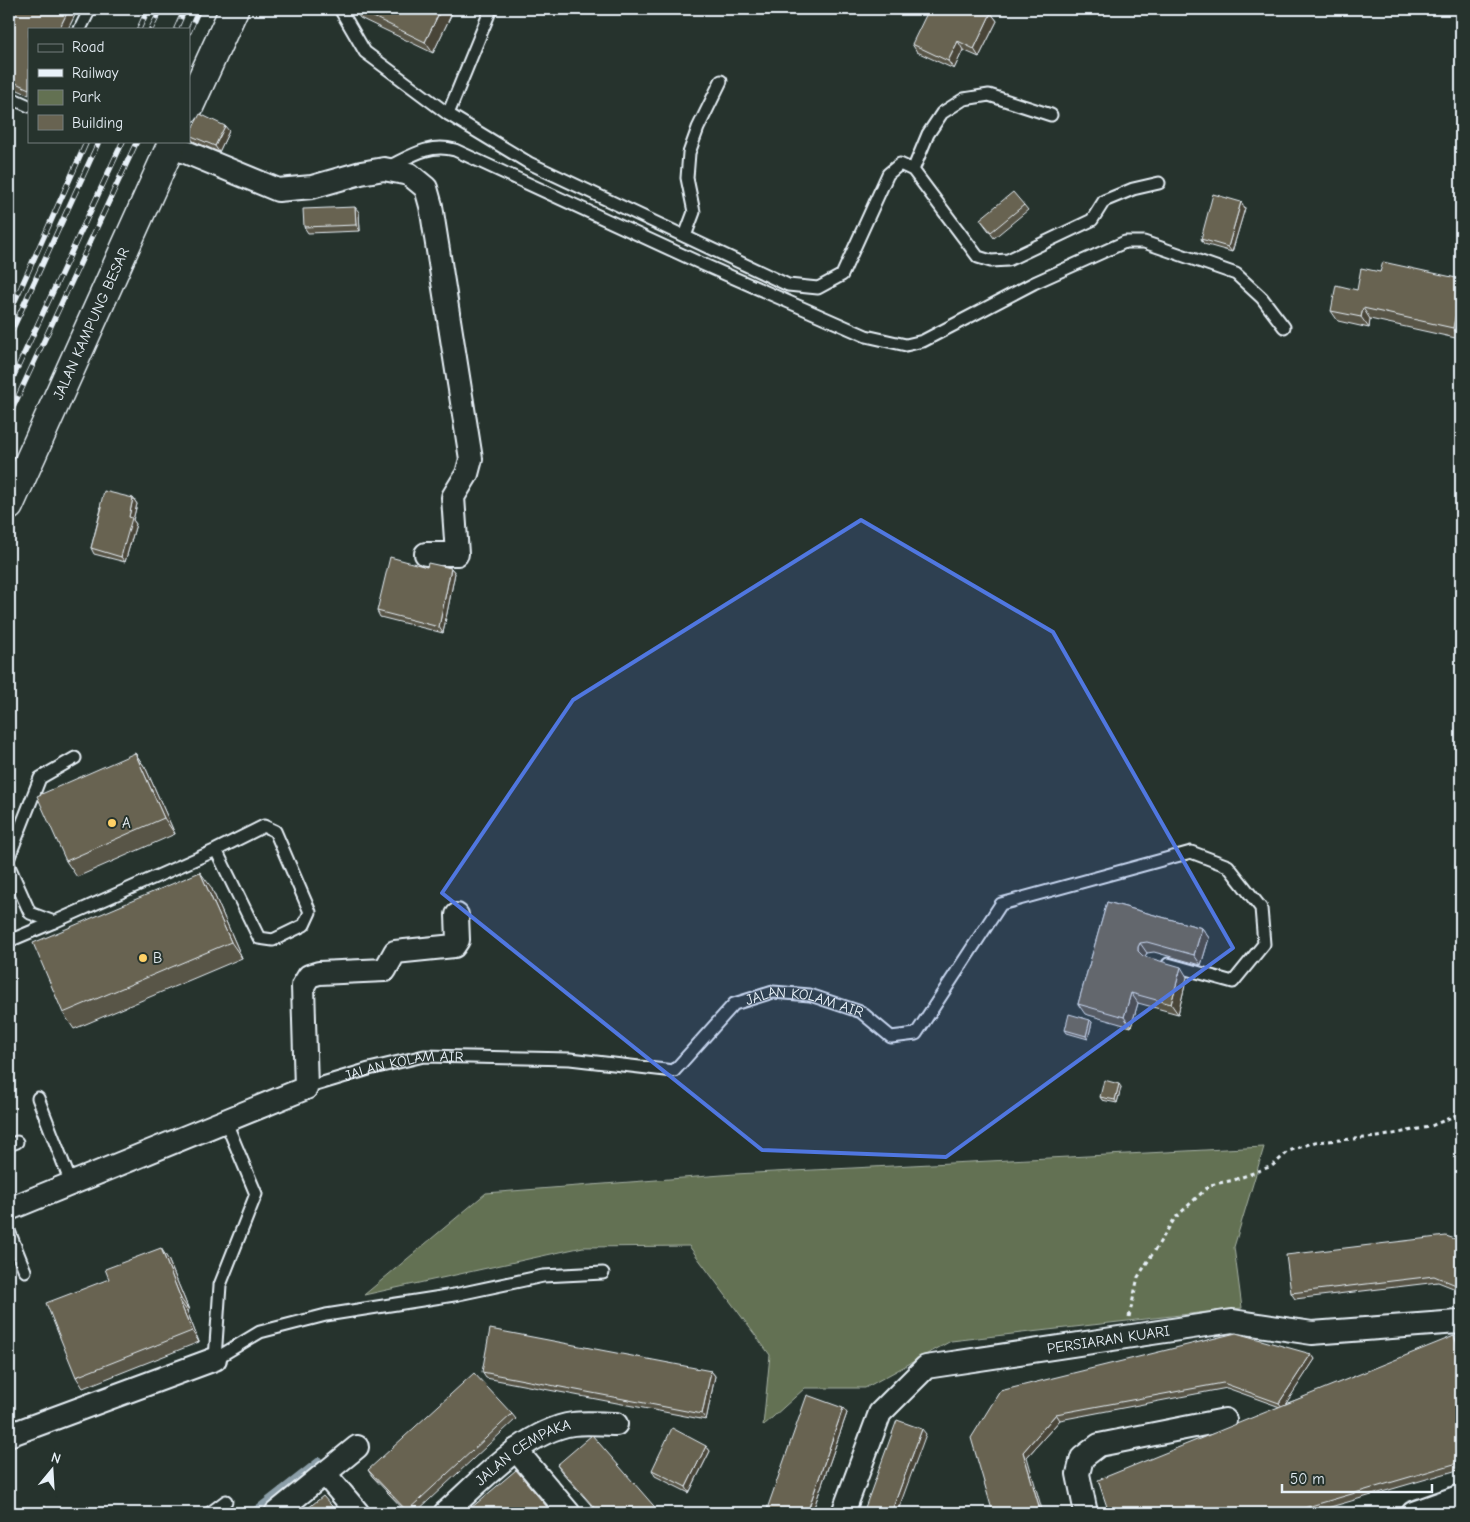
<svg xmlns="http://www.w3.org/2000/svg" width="1470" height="1522" font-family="'Comic Neue',sans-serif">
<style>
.green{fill:#637152;stroke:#a6b1a5}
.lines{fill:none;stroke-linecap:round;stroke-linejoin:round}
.stream{stroke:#8b9ea8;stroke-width:6}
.lane-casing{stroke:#e8f1f8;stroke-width:15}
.street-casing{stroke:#e8f1f8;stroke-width:26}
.secondary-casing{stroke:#e8f1f8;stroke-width:31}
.path{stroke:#e8f1f8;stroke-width:3;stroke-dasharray:4 4;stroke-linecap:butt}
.lane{stroke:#26332d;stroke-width:11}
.street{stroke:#26332d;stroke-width:22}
.secondary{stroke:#26332d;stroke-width:28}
.rail-casing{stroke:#e8f1f8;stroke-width:5.5}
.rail{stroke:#26332d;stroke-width:4;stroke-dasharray:11;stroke-linecap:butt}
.wall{fill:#595546;stroke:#e8f1f8}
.shaded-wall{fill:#494539;stroke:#e8f1f8}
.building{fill:#686351;stroke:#e8f1f8}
.marked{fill:#5077e0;fill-opacity:0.2;stroke:#5077e0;stroke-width:4;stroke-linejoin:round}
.poi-dot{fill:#ffd166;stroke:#26332d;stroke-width:2}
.labels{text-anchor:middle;stroke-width:4;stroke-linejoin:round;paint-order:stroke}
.street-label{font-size:15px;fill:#e8f1f8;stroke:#26332d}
.poi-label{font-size:15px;fill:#e8f1f8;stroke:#26332d;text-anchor:start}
</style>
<rect width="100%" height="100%" fill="#26332d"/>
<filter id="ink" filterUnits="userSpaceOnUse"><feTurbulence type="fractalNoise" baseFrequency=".02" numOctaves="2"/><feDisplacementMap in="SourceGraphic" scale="10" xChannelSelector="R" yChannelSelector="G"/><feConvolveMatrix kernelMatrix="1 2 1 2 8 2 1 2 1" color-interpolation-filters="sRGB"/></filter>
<g filter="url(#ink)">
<path class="green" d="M 1264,1147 L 1234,1247 L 1242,1308 L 951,1341 L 865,1388 L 805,1388 L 763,1426 L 770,1355 L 689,1246 L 583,1247 L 364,1295 L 486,1193 L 735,1174 Z"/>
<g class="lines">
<path class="stream" d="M 251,1513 L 319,1460"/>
<defs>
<g id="lane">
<path d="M 340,9 L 365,52 L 448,114 L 529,163 L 788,285 L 818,288 L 842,275 L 888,174 L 900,164 L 913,170 L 978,257 L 991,261 L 1008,260 L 1092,220 L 1104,201 L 1133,189 L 1159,183"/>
<path d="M 80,29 L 90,9"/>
<path d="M 9,97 L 29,106"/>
<path d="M 448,114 L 491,9"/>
<path d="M 388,167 C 411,156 429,143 455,150 L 700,263 L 866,336 L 906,345 L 923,341 L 1034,283 L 1125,242 L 1144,242 L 1236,274 L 1262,298 L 1284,327"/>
<path d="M 913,170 L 928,134 L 942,113 L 964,99 L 989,95 L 1051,115"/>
<path d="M 685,236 L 694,212 L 687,178 L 689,153 L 698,128 L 721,81"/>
<path d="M 9,857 L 40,778 L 75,758"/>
<path d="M 9,866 L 30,913 L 54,922 L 216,850 L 264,826 L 275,831 L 310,912 L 304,925 L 273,940 L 259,938 L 216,850"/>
<path d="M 9,941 L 54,922"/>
<path id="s1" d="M 306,1088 L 369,1069 L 424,1056 L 570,1059 L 674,1071 L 734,1004 L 773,992 L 810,995 L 861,1012 L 891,1037 L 916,1034 L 1001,904 L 1191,852 L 1228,866 L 1261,908 L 1264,944 L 1233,982 L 1168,964"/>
<path d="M 38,1098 L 71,1183"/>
<path d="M 9,1145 L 17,1142"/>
<path d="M 9,1231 L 25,1271"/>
<path d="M 215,1359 L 260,1332 L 326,1315 L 454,1295 L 543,1276 L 603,1273"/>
<path d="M 215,1359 L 220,1285 L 256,1194 L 225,1120"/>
<path d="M 458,1501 L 468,1513"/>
<path d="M 210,1513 L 226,1501"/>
</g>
<g id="street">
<path d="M 171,146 L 278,190 L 312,187 L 361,173 L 384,169 L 409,174 L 426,188 L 431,206 L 471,459 L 467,474 L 453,497 L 457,554 L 426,554"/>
<path d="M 9,1209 L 306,1088 L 303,986 L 309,976 L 319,973 L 385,970 L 395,952 L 454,946 L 458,940 L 457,915"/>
<path d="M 9,1435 L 215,1359"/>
<path d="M 516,1450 L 569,1513"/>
<path d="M 325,1474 L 358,1513"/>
<path d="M 276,1513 L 357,1447"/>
<path id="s2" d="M 445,1513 C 480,1482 525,1431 573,1424 C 587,1422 602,1424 616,1424"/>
<path id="s3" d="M 843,1513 L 880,1413 L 926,1367 L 1232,1321 L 1312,1333 L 1458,1322 L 1461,1324"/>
<path d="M 1086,1513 L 1078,1474 L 1082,1458 L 1099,1445 L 1225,1420"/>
<path d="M 1413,1513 L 1461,1496"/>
</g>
<g id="secondary">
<path d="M 189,107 L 234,9"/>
<path id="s4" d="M 9,506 L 173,141"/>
</g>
</defs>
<use href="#lane" class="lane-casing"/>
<use href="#street" class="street-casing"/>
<use href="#secondary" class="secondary-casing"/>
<path class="path" d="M 1129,1317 L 1138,1277 L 1175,1218 L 1210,1185 L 1234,1180 L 1272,1166 L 1289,1151 L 1315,1142 L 1378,1137 L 1429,1127 L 1461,1113"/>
<use href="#lane" class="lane"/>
<use href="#street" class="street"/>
<use href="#secondary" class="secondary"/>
<defs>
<path id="rail" d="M 139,29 L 148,9
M 151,29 L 161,9
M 176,29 L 185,9
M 189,32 L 199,9
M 9,314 L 87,141
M 9,337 L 99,141
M 9,386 L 123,141
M 9,416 L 137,141"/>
</defs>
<use href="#rail" class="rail-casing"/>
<use href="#rail" class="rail"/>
</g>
<path class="wall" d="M 10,9 L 78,9 L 68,29 L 29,29 L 29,95 L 9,86 L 9,13 Z
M 354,9 L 454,9 L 433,53 L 360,18 Z
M 991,13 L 997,21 L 979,57 L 963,50 L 954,69 L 917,52 L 912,44 Z
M 229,131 L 219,152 L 193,141 L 189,135 Z
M 1241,202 L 1245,208 L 1232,252 L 1204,244 L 1201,239 Z
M 1024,205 L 1028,210 L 994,238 L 980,219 Z
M 359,212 L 360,231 L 308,233 L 304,227 Z
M 1380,272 L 1461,279 L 1460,339 L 1370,319 L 1369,328 L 1338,321 L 1331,311 Z
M 133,498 L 137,504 L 133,520 L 136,524 L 125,562 L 94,554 L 91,548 L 101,509 L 100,507 Z
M 427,567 L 451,568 L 455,573 L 443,633 L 380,617 L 377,611 Z
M 135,753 L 146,769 L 175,834 L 77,877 L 66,861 Z
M 211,887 L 242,958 L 74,1029 L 63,1013 Z
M 1107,902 L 1202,928 L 1209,938 L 1201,965 L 1154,952 L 1147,953 L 1145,956 L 1187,977 L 1178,1014 L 1138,1003 L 1131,1027 L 1085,1014 L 1078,1004 Z
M 1092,1022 L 1088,1039 L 1067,1033 L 1065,1030 Z
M 1121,1087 L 1117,1103 L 1102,1100 L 1100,1097 Z
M 1461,1241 L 1461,1291 L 1438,1282 L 1295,1299 L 1291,1293 Z
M 168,1259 L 189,1310 L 187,1311 L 199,1342 L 83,1388 L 76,1377 Z
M 1458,1342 L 1461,1351 L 1461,1469 L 1310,1513 L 1109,1513 L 1280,1407 L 1227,1388 L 1060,1420 L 1027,1457 L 1000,1391 L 1311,1354 L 1315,1359 L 1285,1404 Z
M 711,1371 L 715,1376 L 706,1420 L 486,1378 L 482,1372 Z
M 847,1413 L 812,1513 L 770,1513 L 767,1509 Z
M 512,1414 L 516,1419 L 415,1513 L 407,1513 L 372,1476 L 368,1470 Z
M 706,1446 L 710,1451 L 689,1493 L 655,1476 L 652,1470 Z
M 557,1465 L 660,1513 L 598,1513 L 561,1471 Z"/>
<path class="shaded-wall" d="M 69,9 L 78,9 L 68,29 L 59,29 Z
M 441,9 L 454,9 L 433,53 L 425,42 Z
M 991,13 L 997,21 L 979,57 L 974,49 Z
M 958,41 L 963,50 L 954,69 L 948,61 Z
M 225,126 L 229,131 L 219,152 L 215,146 Z
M 1241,202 L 1245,208 L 1232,252 L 1228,247 Z
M 355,207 L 359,212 L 360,231 L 356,225 Z
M 1461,288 L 1461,334 L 1460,339 L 1453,328 Z
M 1363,308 L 1370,319 L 1369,328 L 1361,317 Z
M 133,498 L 137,504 L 133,520 L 136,524 L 125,562 L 121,557 L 129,517 Z
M 451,568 L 455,573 L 443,633 L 439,627 Z
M 135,753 L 146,769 L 175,834 L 164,818 Z
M 200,872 L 211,887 L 242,958 L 231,942 Z
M 1202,928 L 1209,938 L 1201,965 L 1194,955 Z
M 1140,943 L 1147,953 L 1145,956 L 1145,961 L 1138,951 L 1138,947 Z
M 1181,967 L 1187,977 L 1178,1014 L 1171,1004 Z
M 1131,993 L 1138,1003 L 1131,1027 L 1124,1017 Z
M 1090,1020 L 1092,1022 L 1088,1039 L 1086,1036 Z
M 1119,1084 L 1121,1087 L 1117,1103 L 1115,1100 Z
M 161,1248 L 168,1259 L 189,1310 L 181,1299 Z
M 179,1300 L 187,1311 L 199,1342 L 192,1331 Z
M 1454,1336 L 1458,1342 L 1461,1351 L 1461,1355 Z
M 1311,1354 L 1315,1359 L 1283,1408 L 1279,1403 Z
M 711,1371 L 715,1376 L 706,1420 L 702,1414 Z
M 843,1408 L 847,1413 L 812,1513 L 807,1513 Z
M 1056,1414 L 1060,1420 L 1027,1457 L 1043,1513 L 1041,1513 L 1023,1452 Z
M 922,1429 L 926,1434 L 897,1513 L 891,1513 Z
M 706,1446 L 710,1451 L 689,1493 L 686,1487 Z"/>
<path class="building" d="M 10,9 L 69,9 L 59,29 L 29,29 L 29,89 L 9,80 L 9,13 Z
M 357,9 L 441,9 L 425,42 Z
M 929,9 L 982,9 L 991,13 L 974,49 L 958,41 L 948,61 L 912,44 Z
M 200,114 L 225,126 L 215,146 L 189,135 Z
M 1013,192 L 1024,205 L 991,232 L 980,219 Z
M 1213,194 L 1241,202 L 1228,247 L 1201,239 Z
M 355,207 L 356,225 L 304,227 L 303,209 Z
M 1383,262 L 1461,279 L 1461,288 L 1453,328 L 1363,308 L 1361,317 L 1331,311 L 1336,285 L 1357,290 L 1361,268 L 1380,272 Z
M 104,491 L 133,498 L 129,517 L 132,518 L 121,557 L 91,548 L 102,507 L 100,507 Z
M 390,557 L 427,567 L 428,563 L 451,568 L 439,627 L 377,611 Z
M 135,753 L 164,818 L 66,861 L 37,796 Z
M 200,872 L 231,942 L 63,1013 L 33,943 Z
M 1107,902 L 1202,928 L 1194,955 L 1147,942 L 1140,943 L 1138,947 L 1138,951 L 1143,956 L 1181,967 L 1171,1004 L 1131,993 L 1124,1017 L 1078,1004 Z
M 1069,1014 L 1090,1020 L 1086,1036 L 1065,1030 Z
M 1104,1080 L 1119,1084 L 1115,1100 L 1100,1097 Z
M 1446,1236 L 1461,1241 L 1461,1287 L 1434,1276 L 1291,1293 L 1286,1255 Z
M 161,1248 L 181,1299 L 179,1300 L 192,1331 L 76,1377 L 46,1303 L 109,1279 L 105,1269 Z
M 490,1329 L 711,1371 L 702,1414 L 482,1372 Z
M 1236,1333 L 1311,1354 L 1279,1403 L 1223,1383 L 1056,1414 L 1023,1452 L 1041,1513 L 993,1513 L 971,1438 L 1000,1391 Z
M 1454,1336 L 1461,1355 L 1461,1462 L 1287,1513 L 1109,1513 L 1098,1480 Z
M 474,1373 L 512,1414 L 407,1511 L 368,1470 Z
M 807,1395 L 843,1408 L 807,1513 L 779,1513 L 767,1509 Z
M 897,1420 L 922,1429 L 891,1513 L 863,1513 Z
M 672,1428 L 706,1446 L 686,1487 L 652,1470 Z
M 592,1435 L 660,1513 L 599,1513 L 557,1465 Z
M 516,1470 L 552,1513 L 470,1513 L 473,1510 L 471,1508 Z
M 323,1496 L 338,1513 L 302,1513 Z
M 45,1506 L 49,1513 L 29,1513 Z"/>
</g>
<path class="marked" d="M 861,520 L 1053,632 L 1233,948 L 946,1157 L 762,1150 L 442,893 L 573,700 Z"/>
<g class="poi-dot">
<circle cx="112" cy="823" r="5"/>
<circle cx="143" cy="958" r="5"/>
</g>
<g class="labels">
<g class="street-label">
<text dy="5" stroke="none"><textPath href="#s4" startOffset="200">JALAN KAMPUNG BESAR</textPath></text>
<text dy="5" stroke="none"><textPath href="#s1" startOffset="536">JALAN KOLAM AIR</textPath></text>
<text dy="5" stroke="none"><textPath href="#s1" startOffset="101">JALAN KOLAM AIR</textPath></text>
<text dy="5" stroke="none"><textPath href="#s3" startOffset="356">PERSIARAN KUARI</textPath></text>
<text dy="5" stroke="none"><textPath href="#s2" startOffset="100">JALAN CEMPAKA</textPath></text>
</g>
<g class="poi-label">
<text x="122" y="828">A</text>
<text x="153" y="963">B</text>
</g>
</g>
<rect width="1470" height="1522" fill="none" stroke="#26332d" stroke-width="30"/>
<rect x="15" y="15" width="1440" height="1492" fill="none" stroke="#e8f1f8" stroke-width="2" filter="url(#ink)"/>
<rect x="28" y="28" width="162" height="115" fill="#26332d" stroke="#747f7e"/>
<rect x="38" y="44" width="25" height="8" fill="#26332d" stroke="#747f7e"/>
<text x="72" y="52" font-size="15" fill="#e8f1f8">Road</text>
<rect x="38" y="69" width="25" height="8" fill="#e8f1f8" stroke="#747f7e"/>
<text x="72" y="78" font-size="15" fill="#e8f1f8">Railway</text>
<rect x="38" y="90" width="25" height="15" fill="#637152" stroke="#747f7e"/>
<text x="72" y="102" font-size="15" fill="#e8f1f8">Park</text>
<rect x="38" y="115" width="25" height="15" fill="#686351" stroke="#747f7e"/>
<text x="72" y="128" font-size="15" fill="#e8f1f8">Building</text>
<g transform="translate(52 1470) rotate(18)" stroke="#26332d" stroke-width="4" paint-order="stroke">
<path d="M0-4L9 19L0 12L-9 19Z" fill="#e8f1f8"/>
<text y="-8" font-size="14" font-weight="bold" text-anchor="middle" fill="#e8f1f8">N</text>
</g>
<path d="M1282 1484v8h150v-8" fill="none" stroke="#e8f1f8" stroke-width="2.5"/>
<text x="1290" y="1484" font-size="15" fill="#e8f1f8" stroke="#26332d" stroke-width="4" paint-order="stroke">50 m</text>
</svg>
